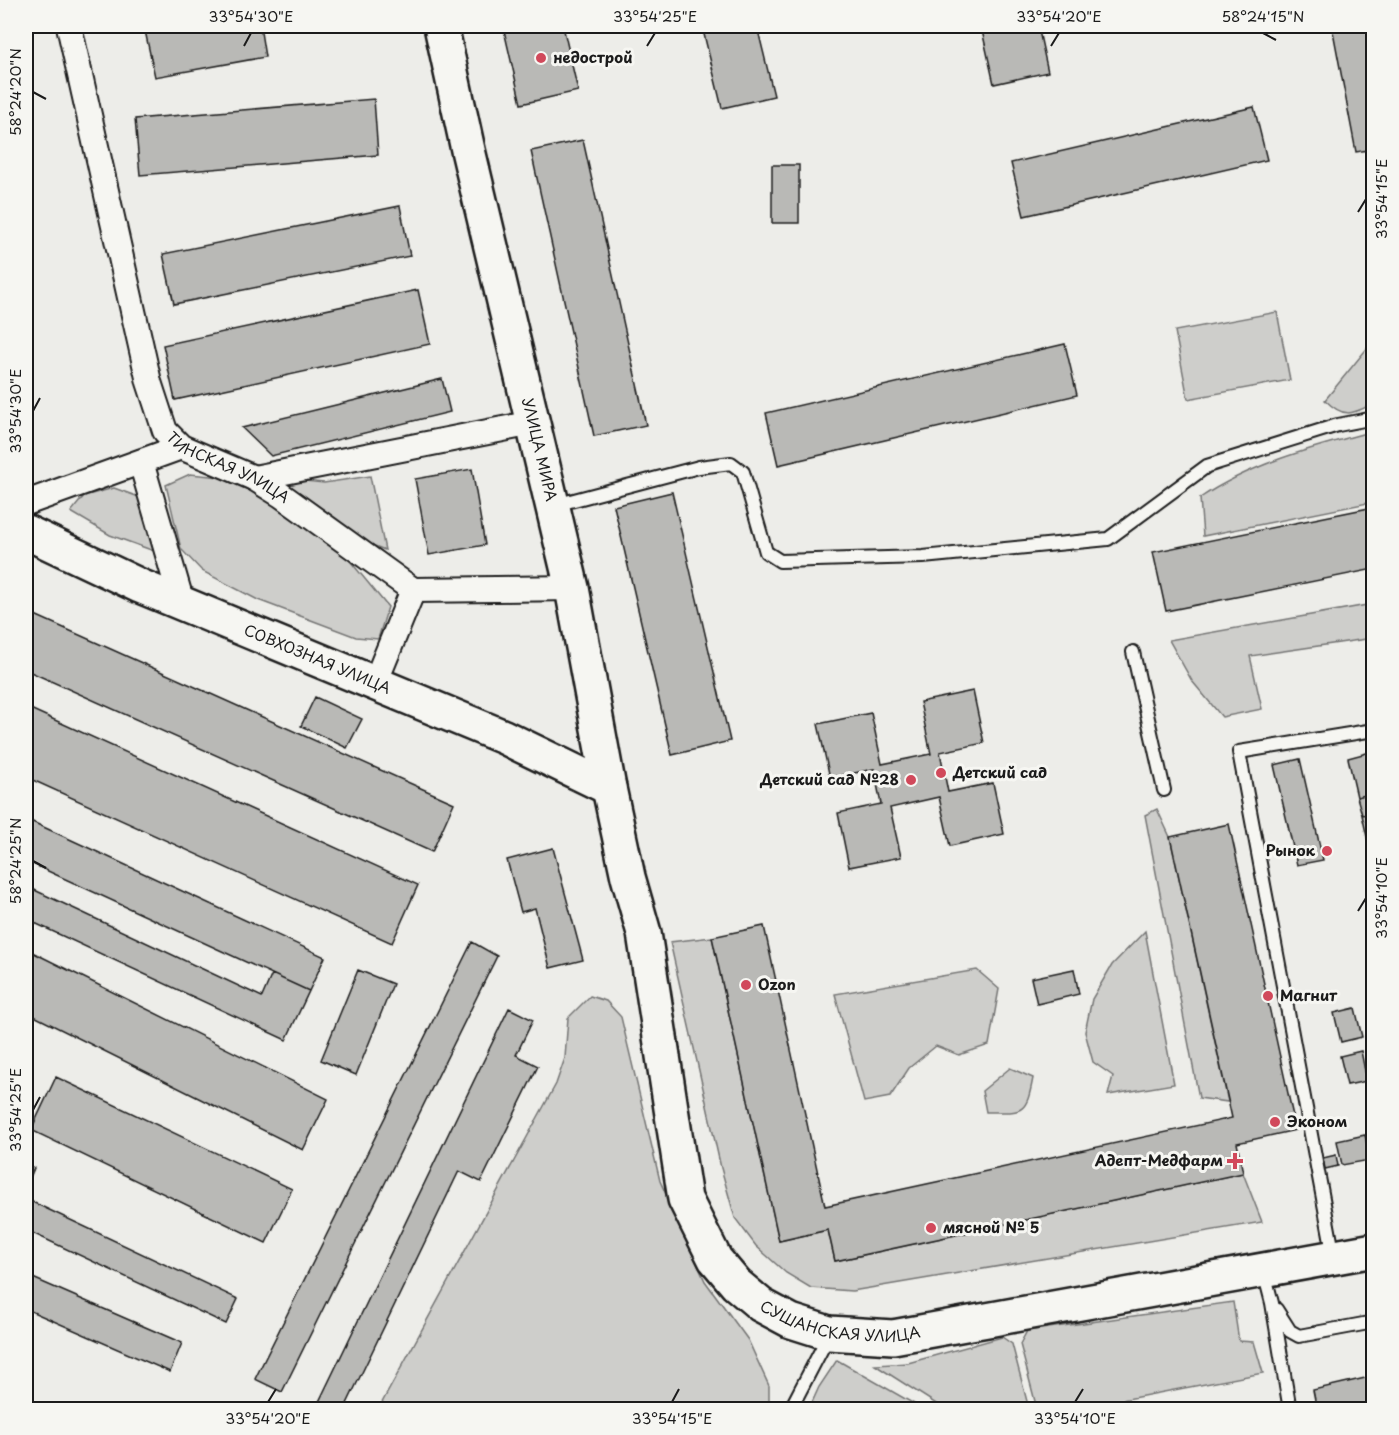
<svg xmlns="http://www.w3.org/2000/svg" width="1399" height="1435" font-family="'Playpen Sans',sans-serif">
<style>
.green{fill:#cececb;stroke:#757574;stroke-width:1.5}
.building{fill:#b9b9b6;stroke:#1c1c1c;stroke-width:1.5}
.lines{fill:none;stroke-linecap:round;stroke-linejoin:round}
.service-casing{stroke:#1c1c1c;stroke-width:16}
.minor-casing{stroke:#1c1c1c;stroke-width:28}
.secondary-casing{stroke:#1c1c1c;stroke-width:38}
.service{stroke:#f6f6f2;stroke-width:12}
.minor{stroke:#f6f6f2;stroke-width:24}
.secondary{stroke:#f6f6f2;stroke-width:33}
.ticks{fill:none;stroke:#1c1c1c;stroke-width:2}
.poi-dot{fill:#d1495b;stroke:#f6f6f2;stroke-width:2}
.labels{text-anchor:middle;stroke-width:6;stroke-linejoin:round;paint-order:stroke}
.poi-label{font-size:15px;font-weight:bold;fill:#1c1c1c;stroke:#f6f6f2;text-anchor:start}
.street-label{font-size:15px;fill:#1c1c1c;stroke:#f6f6f2}
.neatline{fill:none;stroke:#1c1c1c;stroke-width:2}
.ticks-label{font-size:15px;text-anchor:middle;fill:#1c1c1c}
</style>
<rect width="100%" height="100%" fill="#edede9"/>
<filter id="ink" filterUnits="userSpaceOnUse"><feTurbulence type="fractalNoise" baseFrequency=".0167" numOctaves="2"/><feDisplacementMap in="SourceGraphic" scale="12" xChannelSelector="R" yChannelSelector="G"/><feConvolveMatrix kernelMatrix="1 2 1 2 8 2 1 2 1" color-interpolation-filters="sRGB"/></filter>
<g filter="url(#ink)">
<path class="green" d="M 1277,312 L 1290,380 L 1188,399 L 1175,331 Z
M 1373,341 L 1373,404 C 1352,414 1344,419 1325,400 Z
M 1373,431 L 1373,502 L 1203,536 L 1200,498 C 1252,463 1314,447 1373,431 Z
M 190,474 L 231,478 L 274,501 L 346,556 L 388,607 L 378,639 L 356,637 L 258,600 L 202,571 L 181,549 L 166,485 Z
M 370,476 L 385,550 L 359,540 L 277,478 L 324,483 Z
M 114,488 L 139,497 L 154,551 L 110,535 L 71,512 L 84,496 Z
M 1373,604 L 1373,638 L 1250,656 L 1262,709 L 1222,717 L 1192,681 L 1169,640 Z
M 1157,809 L 1170,837 L 1228,1102 L 1199,1098 L 1145,815 Z
M 1145,931 L 1174,1084 L 1108,1095 L 1113,1076 L 1093,1062 L 1085,1032 L 1092,999 L 1112,965 Z
M 712,937 L 779,1241 L 828,1230 L 835,1261 L 1243,1173 L 1262,1222 L 852,1291 L 811,1288 L 786,1273 L 756,1246 L 735,1218 L 721,1168 L 670,942 Z
M 977,970 L 999,989 L 989,1045 L 959,1055 L 936,1046 L 909,1068 L 890,1097 L 864,1102 L 835,994 Z
M 590,996 L 606,1001 L 621,1017 L 660,1181 L 705,1281 L 748,1340 L 769,1386 L 769,1409 L 378,1410 L 556,1084 L 565,1058 L 568,1018 Z
M 1010,1068 L 1033,1078 C 1026,1116 1022,1112 986,1112 L 982,1091 Z
M 1233,1302 L 1239,1341 L 1254,1342 L 1263,1373 L 1075,1409 L 1037,1409 L 1020,1344 L 1027,1331 Z
M 1002,1337 L 1012,1344 L 1029,1409 L 944,1409 L 875,1365 L 908,1363 Z
M 837,1360 L 923,1409 L 809,1409 L 819,1387 Z"/>
<path class="building" d="M 144,26 L 260,26 L 265,57 L 155,77 Z
M 503,26 L 563,26 L 578,91 L 521,104 Z
M 702,26 L 757,26 L 774,96 L 722,108 Z
M 981,26 L 1038,26 L 1048,72 L 994,84 Z
M 1332,26 L 1374,26 L 1374,149 L 1356,152 Z
M 374,99 L 378,155 L 140,175 L 135,119 Z
M 1254,107 L 1267,160 L 1024,216 L 1011,163 Z
M 583,140 L 646,425 L 594,436 L 531,151 Z
M 772,165 L 799,165 L 799,223 L 772,223 Z
M 400,206 L 410,256 L 174,304 L 163,254 Z
M 418,290 L 430,344 L 175,400 L 163,345 Z
M 1065,344 L 1077,395 L 778,465 L 766,413 Z
M 442,379 L 450,412 L 271,456 L 242,428 Z
M 472,469 L 485,545 L 429,555 L 415,479 Z
M 672,492 L 730,741 L 672,755 L 614,506 Z
M 1374,507 L 1374,569 L 1166,611 L 1153,552 Z
M 26,611 L 454,803 L 432,852 L 26,670 Z
M 973,691 L 984,743 L 940,752 L 948,792 L 993,783 L 1004,834 L 950,846 L 939,797 L 890,808 L 901,857 L 849,867 L 838,813 L 881,804 L 874,769 L 830,778 L 818,724 L 871,713 L 882,764 L 931,754 L 920,702 Z
M 315,697 L 362,719 L 347,748 L 301,726 Z
M 26,707 L 418,885 L 392,943 L 26,777 Z
M 1374,751 L 1374,793 L 1357,797 L 1348,758 Z
M 1300,759 L 1323,860 L 1297,865 L 1274,765 Z
M 1374,793 L 1374,813 L 1362,815 L 1357,797 Z
M 1374,813 L 1374,849 L 1370,850 L 1362,815 Z
M 26,819 L 325,957 L 309,991 L 26,861 Z
M 1229,824 L 1296,1130 L 1237,1143 L 1243,1173 L 835,1261 L 828,1230 L 779,1241 L 712,937 L 764,926 L 825,1206 L 1232,1118 L 1170,837 Z
M 553,848 L 583,960 L 550,968 L 535,908 L 521,912 L 507,860 Z
M 26,886 L 262,997 L 272,974 L 309,991 L 286,1040 L 26,919 Z
M 472,942 L 497,956 L 282,1392 L 255,1379 Z
M 26,949 L 328,1099 L 303,1150 L 26,1012 Z
M 1074,969 L 1079,994 L 1037,1004 L 1031,978 Z
M 358,970 L 393,984 L 356,1075 L 321,1060 Z
M 509,1008 L 533,1020 L 516,1055 L 538,1066 L 481,1182 L 459,1171 L 344,1410 L 315,1410 Z
M 1355,1008 L 1362,1037 L 1341,1042 L 1334,1013 Z
M 1361,1051 L 1367,1081 L 1347,1085 L 1340,1056 Z
M 56,1077 L 292,1189 L 266,1243 L 31,1130 Z
M 1365,1135 L 1370,1160 L 1342,1165 L 1337,1141 Z
M 1336,1155 L 1338,1166 L 1325,1169 L 1323,1158 Z
M 26,1164 L 34,1168 L 26,1187 Z
M 26,1199 L 238,1299 L 226,1324 L 26,1230 Z
M 26,1275 L 182,1343 L 170,1372 L 26,1309 Z
M 1374,1376 L 1374,1410 L 1317,1410 L 1313,1390 Z"/>
<g class="lines">
<defs>
<path id="service" d="M 555,505 L 699,467 L 731,463 L 743,472 L 766,552 L 780,561 L 923,557 L 1108,539 L 1207,466 L 1338,425 L 1374,418
M 1133,652 L 1164,790
M 1334,1257 L 1239,752 L 1374,730
M 1264,1272 L 1272,1303 L 1290,1410
M 1276,1309 L 1290,1331 L 1299,1336 L 1374,1322
M 790,1410 L 829,1335"/>
<g id="minor">
<path id="s1" d="M 69,26 L 149,382 L 165,431 L 181,447 L 254,478 L 281,495 L 413,590 L 572,588"/>
<path d="M 141,462 L 182,603"/>
<path d="M 254,478 L 533,423"/>
<path d="M 26,503 L 181,447"/>
<path d="M 375,683 L 413,590"/>
</g>
<g id="secondary">
<path id="s2" d="M 441,26 L 468,150 L 572,588 L 609,788 L 628,877 L 644,933 L 685,1199 L 715,1259 L 736,1284 L 761,1305 L 791,1321 L 829,1333 L 893,1337 L 1374,1250"/>
<path id="s3" d="M 26,532 L 140,586 L 504,737 L 609,788"/>
</g>
</defs>
<use href="#service" class="service-casing"/>
<use href="#minor" class="minor-casing"/>
<use href="#secondary" class="secondary-casing"/>
<use href="#service" class="service"/>
<use href="#minor" class="minor"/>
<use href="#secondary" class="secondary"/>
</g>
</g>
<path class="ticks" d="M 1263,33 L 1276,40M 244,46 L 251,33M 647,46 L 655,33M 1051,46 L 1059,33M 33,92 L 46,99M 1358,212 L 1366,199M 33,411 L 40,398M 33,861 L 46,868M 1358,911 L 1366,898M 33,1110 L 40,1097M 268,1402 L 276,1389M 672,1402 L 679,1389M 1075,1402 L 1083,1389"/>
<g class="poi-dot">
<circle cx="541" cy="58" r="6"/>
<circle cx="941" cy="773" r="6"/>
<circle cx="911" cy="780" r="6"/>
<circle cx="1327" cy="851" r="6"/>
<circle cx="746" cy="985" r="6"/>
<circle cx="1268" cy="996" r="6"/>
<circle cx="1275" cy="1122" r="6"/>
<path d="M1232 1152h6v6h6v6h-6v6h-6v-6h-6v-6h6z"/>
<circle cx="931" cy="1228" r="6"/>
</g>
<g class="labels">
<g class="poi-label">
<text x="553" y="63">недострой</text>
<text x="953" y="778">Детский сад</text>
<text x="899" y="785" text-anchor="end">Детский сад №28</text>
<text x="1315" y="856" text-anchor="end">Рынок</text>
<text x="758" y="990">Ozon</text>
<text x="1280" y="1001">Магнит</text>
<text x="1287" y="1127">Эконом</text>
<text x="1223" y="1166" text-anchor="end">Адепт-Медфарм</text>
<text x="943" y="1233">мясной № 5</text>
</g>
<g class="street-label">
<text dy="5" stroke="none"><textPath href="#s2" startOffset="435">УЛИЦА МИРА</textPath></text>
<text dy="5" stroke="none"><textPath href="#s1" startOffset="490">ТИНСКАЯ УЛИЦА</textPath></text>
<text dy="5" stroke="none"><textPath href="#s3" startOffset="318">СОВХОЗНАЯ УЛИЦА</textPath></text>
<text dy="5" stroke="none"><textPath href="#s2" startOffset="1414">СУШАНСКАЯ УЛИЦА</textPath></text>
</g>
</g>
<rect width="1399" height="1435" fill="none" stroke="#f6f6f2" stroke-width="66"/>
<rect x="33" y="33" width="1333" height="1369" class="neatline"/>
<g class="ticks-label">
<text x="251" y="22">33°54'30"E</text>
<text x="655" y="22">33°54'25"E</text>
<text x="1059" y="22">33°54'20"E</text>
<text x="1263" y="22">58°24'15"N</text>
<text transform="translate(16 92) rotate(-90)" y="5">58°24'20"N</text>
<text transform="translate(1382 199) rotate(-90)" y="5">33°54'15"E</text>
<text transform="translate(16 411) rotate(-90)" y="5">33°54'30"E</text>
<text transform="translate(16 861) rotate(-90)" y="5">58°24'25"N</text>
<text transform="translate(1382 898) rotate(-90)" y="5">33°54'10"E</text>
<text transform="translate(16 1110) rotate(-90)" y="5">33°54'25"E</text>
<text x="268" y="1424">33°54'20"E</text>
<text x="672" y="1424">33°54'15"E</text>
<text x="1075" y="1424">33°54'10"E</text>
</g>
</svg>
